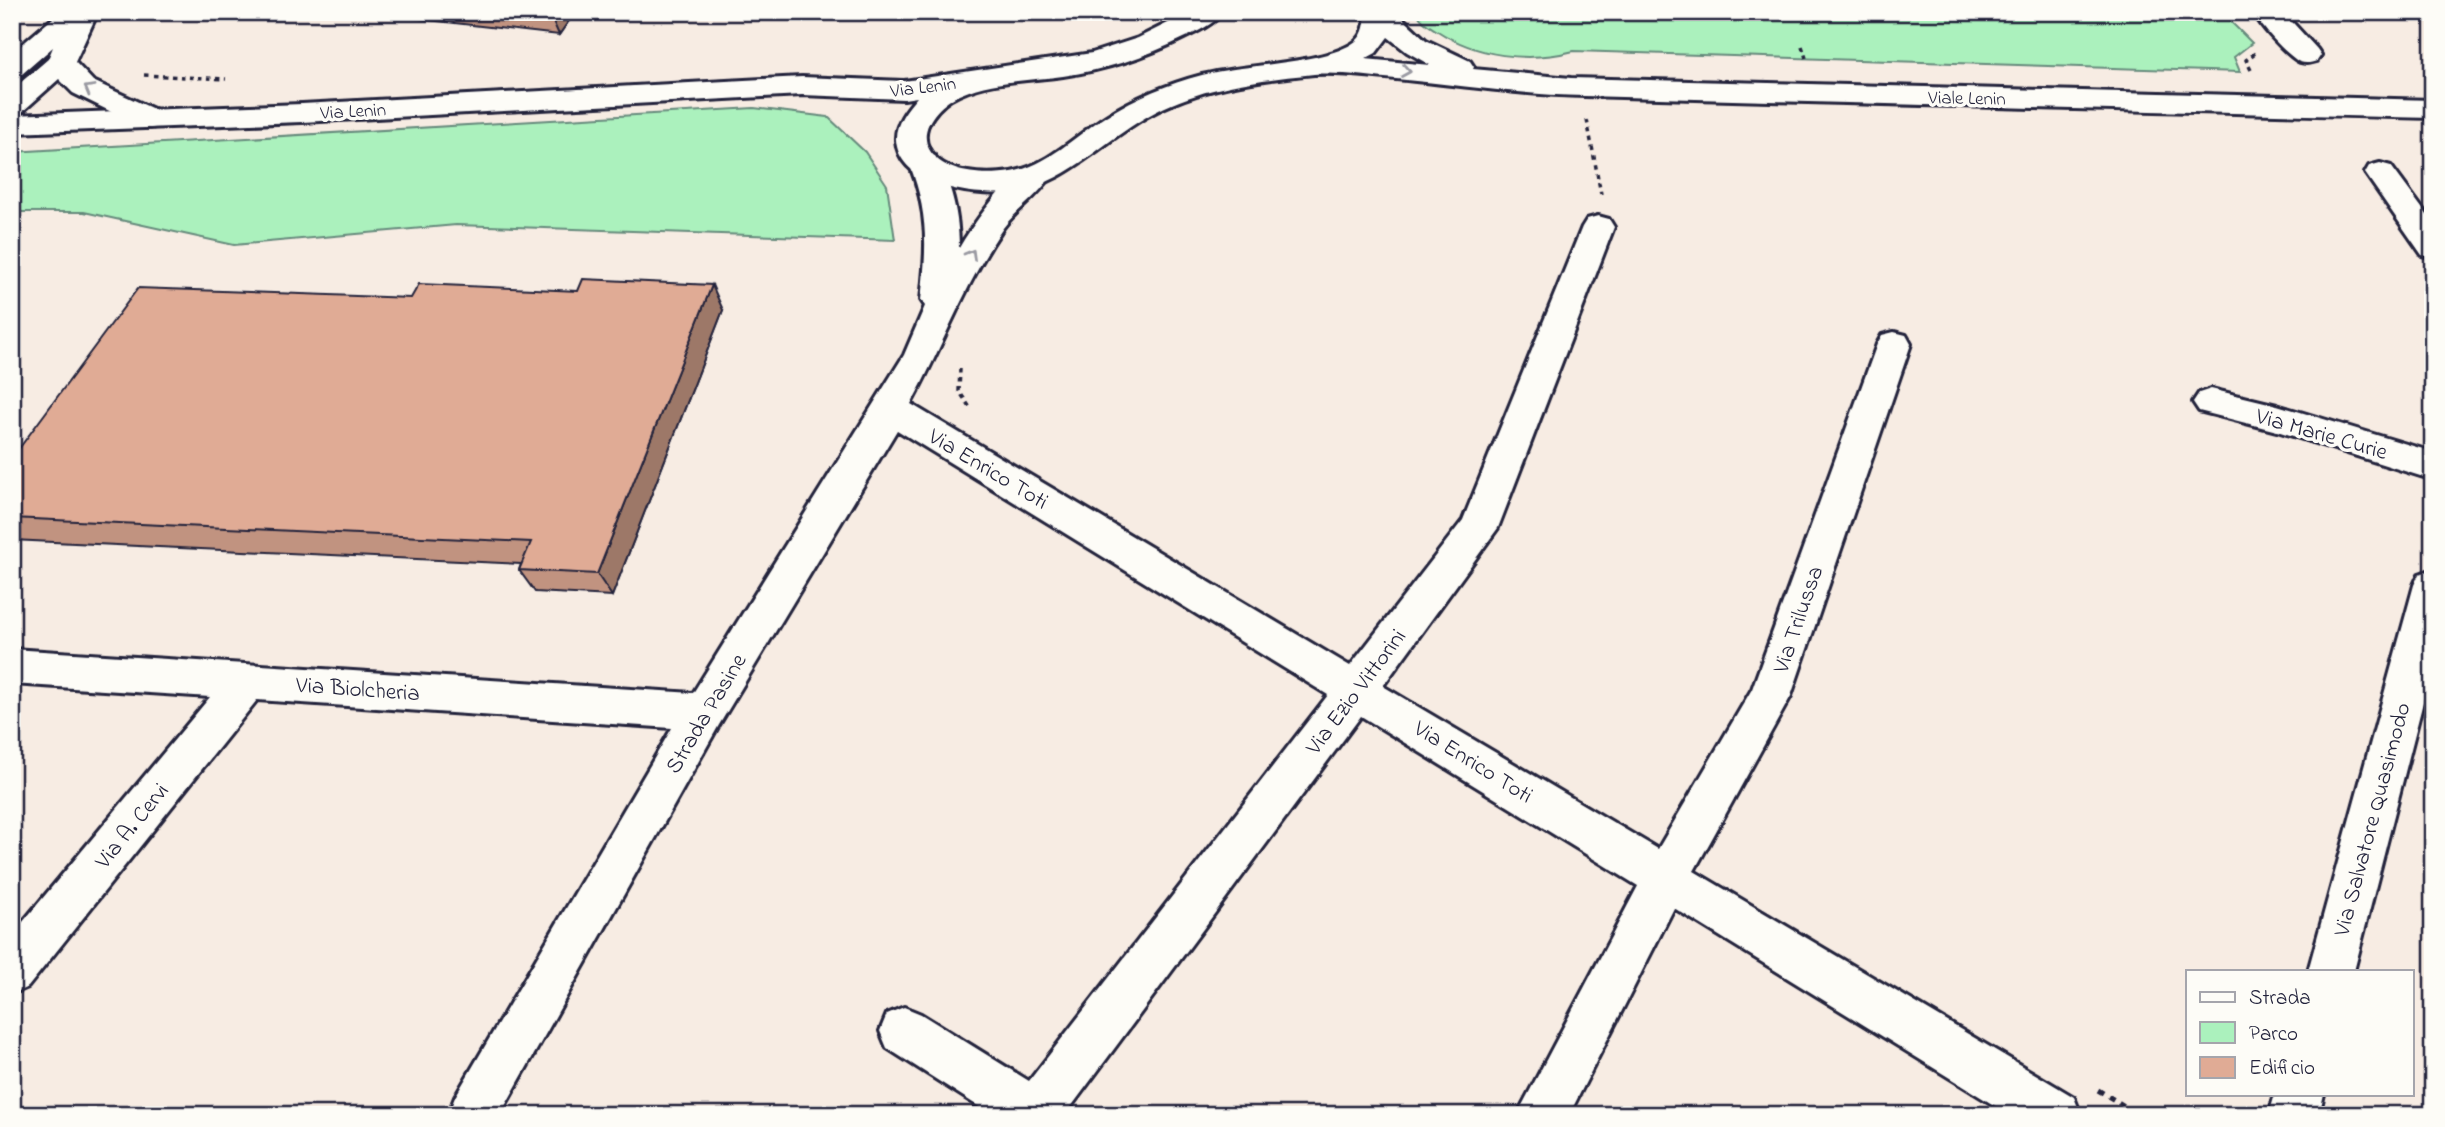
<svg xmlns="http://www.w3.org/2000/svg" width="2445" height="1127" font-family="'Indie Flower',sans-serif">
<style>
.green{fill:#abf1bd;stroke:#668a7c;stroke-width:2}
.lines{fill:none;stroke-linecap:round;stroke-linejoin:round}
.minor-casing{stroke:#22223b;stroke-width:6}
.major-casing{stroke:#22223b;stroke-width:6}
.path-far1{stroke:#22223b;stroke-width:3.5;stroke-dasharray:4.5 4.5;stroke-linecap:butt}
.path{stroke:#22223b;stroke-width:5;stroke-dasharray:6 6;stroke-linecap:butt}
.minor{fill:#fdfcf7;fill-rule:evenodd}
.major{fill:#fdfcf7;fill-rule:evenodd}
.wall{fill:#c19380;stroke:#22223b;stroke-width:2}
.shaded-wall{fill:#9d7868;stroke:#22223b;stroke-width:2}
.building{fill:#e0ab95;stroke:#22223b;stroke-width:2}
.oneway{stroke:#9a9aa2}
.labels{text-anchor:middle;stroke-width:7;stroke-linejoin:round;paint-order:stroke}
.far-street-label{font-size:19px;fill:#22223b;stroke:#fdfcf7}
.street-label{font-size:23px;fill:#22223b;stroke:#fdfcf7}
</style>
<rect width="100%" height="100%" fill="#f7ece3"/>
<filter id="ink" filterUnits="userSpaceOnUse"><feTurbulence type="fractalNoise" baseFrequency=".0143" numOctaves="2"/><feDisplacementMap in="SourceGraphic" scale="14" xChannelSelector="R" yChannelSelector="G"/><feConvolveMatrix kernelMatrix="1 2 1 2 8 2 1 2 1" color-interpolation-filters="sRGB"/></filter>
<g filter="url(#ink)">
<path class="green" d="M 1417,12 L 2228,12 L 2232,23 L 2252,43 L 2234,57 L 2240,72 L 1574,51 C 1527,63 1477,57 1436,30 C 1428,25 1421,22 1417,12 Z
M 754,108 L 828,117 L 865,152 L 887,185 L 895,240 L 456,225 L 234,245 L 84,212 L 12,212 L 12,152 Z"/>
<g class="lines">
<defs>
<path id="minor" d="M 60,12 L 98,12 L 75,62 L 93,81 L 160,112 L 165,119 L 160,126 L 150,128 L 140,126 L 73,93 L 59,79 L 22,112 L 12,115 L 12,90 L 48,59 L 53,47 L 22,74 L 12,77 L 12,53 Z
M 2255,12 L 2283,12 L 2317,49 L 2321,55 L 2317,61 C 2311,63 2306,64 2300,62 C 2290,58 2255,22 2255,12 Z
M 924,153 L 935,156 C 952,183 959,216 959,248 C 972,226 1002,183 1024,170 C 1031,166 1038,168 1046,170 L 1050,177 C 1038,197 1017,209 1003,228 C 965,283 943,346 911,404 L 1350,666 L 1463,520 L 1582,227 L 1587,219 L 1598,216 L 1609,219 L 1614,227 L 1498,528 L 1383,686 L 1658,849 L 1752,689 L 1877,344 L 1882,335 L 1894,332 L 1906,335 L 1911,344 L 1791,696 L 1694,871 L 2074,1097 L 2081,1115 L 2010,1115 L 1674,908 L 1569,1115 L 1517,1115 L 1638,886 L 1361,716 L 1065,1115 L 992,1115 L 887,1048 L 880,1031 L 887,1014 L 904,1007 L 921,1014 L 1029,1081 L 1328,695 L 897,430 L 719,725 L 500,1115 L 448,1115 L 455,1097 L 672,728 L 257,700 L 28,987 L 12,994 L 12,935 L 210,697 L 12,684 L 12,649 L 693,693 L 904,355 L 925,306 L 921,300 C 927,248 929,213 909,163 L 913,156 Z
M 2380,163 L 2391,166 L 2433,223 L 2433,258 L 2422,255 L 2365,173 L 2369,166 Z
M 2211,389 L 2277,405 L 2433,452 L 2433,480 L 2277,431 L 2199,411 L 2193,402 L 2199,393 Z
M 2433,569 L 2433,663 L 2354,971 L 2308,971 L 2414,585 L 2419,574 Z
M 2275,1094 L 2324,1094 L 2319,1115 L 2269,1115 Z"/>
<path id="major" d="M 1190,12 L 1223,12 C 1214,24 1197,32 1184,38 C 1146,57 1104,70 1063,76 C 1028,81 992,80 959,95 C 941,103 917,127 929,149 C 943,175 986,176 1011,172 C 1047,166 1076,135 1106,116 C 1136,97 1168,84 1202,75 C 1242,64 1327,64 1356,41 C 1365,33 1365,23 1366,12 L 1396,12 L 1426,40 L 1470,61 L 1474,67 L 1473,69 L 1571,78 L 2433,100 L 2433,118 C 2150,111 1868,104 1585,96 C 1522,95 1459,85 1396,79 C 1370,77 1341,72 1314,74 C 1257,80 1199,87 1148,116 C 1100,143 1063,188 1005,193 C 971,196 899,185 896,140 C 895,123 907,109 917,97 L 904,99 L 802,95 L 302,122 L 12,133 L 12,115 L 302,104 L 802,77 L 904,81 L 1092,53 L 1138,38 ZM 1388,37 L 1407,52 L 1430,65 L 1365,59 L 1376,53 Z"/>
</defs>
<use href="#minor" class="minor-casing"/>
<use href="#major" class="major-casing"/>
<path class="path-far1" d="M 1802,46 L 1806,58
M 2251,70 L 2246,60 L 2255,53
M 144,75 L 226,79
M 1587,120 L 1601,194
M 960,369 L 959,391 L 971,409"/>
<path class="path" d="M 2098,1090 L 2139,1115"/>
<use href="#minor" class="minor"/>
<use href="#major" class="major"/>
</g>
<path class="wall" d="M 358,12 L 575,12 L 559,35 Z
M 411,298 L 723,310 L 612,596 L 535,592 L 519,570 L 521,564 L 12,540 L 12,458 Z"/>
<path class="shaded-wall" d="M 549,12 L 575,12 L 559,35 Z
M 712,285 L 723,310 L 612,596 L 597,574 Z"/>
<path class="building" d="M 583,279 L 712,285 L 597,574 L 519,570 L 531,542 L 12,518 L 12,458 L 138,288 L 411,298 L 419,284 L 578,291 Z"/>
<defs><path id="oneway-chevron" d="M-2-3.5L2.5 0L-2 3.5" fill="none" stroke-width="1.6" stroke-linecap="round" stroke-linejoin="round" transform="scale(1.75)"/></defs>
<g class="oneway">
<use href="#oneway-chevron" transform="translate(1406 71) rotate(9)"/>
<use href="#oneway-chevron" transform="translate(89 89) rotate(-150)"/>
<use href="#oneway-chevron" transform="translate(971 254) rotate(-60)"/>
</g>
</g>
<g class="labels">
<g class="far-street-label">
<text transform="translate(923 86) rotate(-7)" y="7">Via Lenin</text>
<text transform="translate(1967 97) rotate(1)" y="7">Viale Lenin</text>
<text transform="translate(353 110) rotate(-3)" y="7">Via Lenin</text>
</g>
<g class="street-label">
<text transform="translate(2322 433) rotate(16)" y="8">Via Marie Curie</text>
<text transform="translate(989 468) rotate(31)" y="8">Via Enrico Toti</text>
<text transform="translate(1797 619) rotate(-71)" y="8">Via Trilussa</text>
<text transform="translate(358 688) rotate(4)" y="8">Via Biolcheria</text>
<text transform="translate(1355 691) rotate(-53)" y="8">Via Ezio Vittorini</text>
<text transform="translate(705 713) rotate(-59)" y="8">Strada Pasine</text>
<text transform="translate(1474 761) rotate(32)" y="8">Via Enrico Toti</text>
<text transform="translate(2371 819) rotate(-75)" y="8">Via Salvatore Quasimodo</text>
<text transform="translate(131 825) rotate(-51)" y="8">Via A. Cervi</text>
</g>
</g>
<rect width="2445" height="1127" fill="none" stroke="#fdfcf7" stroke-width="42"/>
<rect x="21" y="21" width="2403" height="1085" fill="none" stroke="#22223b" stroke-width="2.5" filter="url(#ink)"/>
<rect x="2186" y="970" width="228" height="126" fill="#fdfcf7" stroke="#a5a5ac" stroke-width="2"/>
<rect x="2200" y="992" width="35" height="10" fill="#fdfcf7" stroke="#a5a5ac" stroke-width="2"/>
<text x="2249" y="1004" font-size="21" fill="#22223b">Strada</text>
<rect x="2200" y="1022" width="35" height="21" fill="#abf1bd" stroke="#a5a5ac" stroke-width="2"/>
<text x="2249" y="1040" font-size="21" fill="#22223b">Parco</text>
<rect x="2200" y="1057" width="35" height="21" fill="#e0ab95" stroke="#a5a5ac" stroke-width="2"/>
<text x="2249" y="1074" font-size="21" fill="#22223b">Edificio</text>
</svg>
